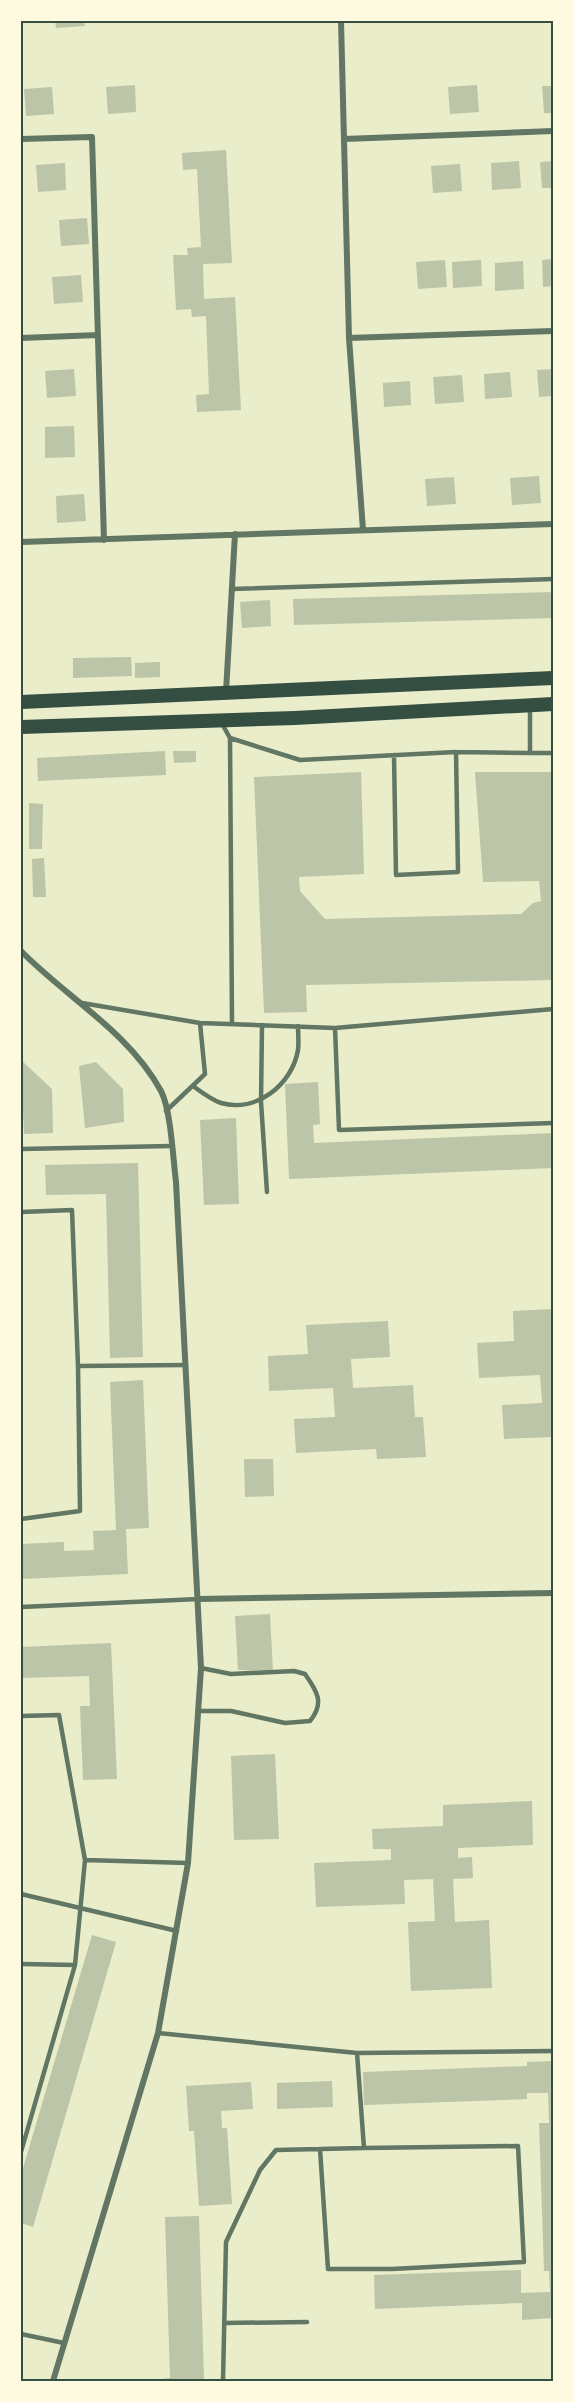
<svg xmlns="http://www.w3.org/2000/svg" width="574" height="2402" font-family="Lato,sans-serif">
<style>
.building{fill:#bcc5a7}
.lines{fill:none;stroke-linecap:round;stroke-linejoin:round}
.service{stroke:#617663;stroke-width:4.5}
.minor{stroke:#617663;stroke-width:6}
.primary{stroke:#344e41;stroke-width:14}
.neatline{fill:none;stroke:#344e41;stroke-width:2}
</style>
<rect width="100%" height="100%" fill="#e9edc9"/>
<path class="building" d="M 55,21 L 84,21 L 85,26 L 56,28 Z
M 135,85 L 136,112 L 108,114 L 106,87 Z
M 477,85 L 479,112 L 450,114 L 448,87 Z
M 542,86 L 553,86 L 553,113 L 544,113 Z
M 52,87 L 54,114 L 26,116 L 24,89 Z
M 226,150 L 232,263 L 203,264 L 204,299 L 235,297 L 241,410 L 197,412 L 196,395 L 209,394 L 206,316 L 192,317 L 191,309 L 176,310 L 173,255 L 188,255 L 187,248 L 201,247 L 197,169 L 183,170 L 182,153 Z
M 519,161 L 521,188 L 492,190 L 491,163 Z
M 553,161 L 553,188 L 542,188 L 540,162 Z
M 65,163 L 66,190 L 38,192 L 36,165 Z
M 460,164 L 462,191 L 433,193 L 431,166 Z
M 87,218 L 89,244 L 61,246 L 59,220 Z
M 553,259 L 553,286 L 543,287 L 542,260 Z
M 445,260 L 447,287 L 418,289 L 416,262 Z
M 481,260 L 482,286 L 453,288 L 452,262 Z
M 523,261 L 524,289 L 495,291 L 495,263 Z
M 81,275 L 83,302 L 54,304 L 52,277 Z
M 74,369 L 76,396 L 47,398 L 45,371 Z
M 553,369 L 553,396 L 539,397 L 537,370 Z
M 510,372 L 512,397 L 485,399 L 484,374 Z
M 462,375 L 464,402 L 435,404 L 433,377 Z
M 410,381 L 411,405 L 384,407 L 383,383 Z
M 74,426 L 75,457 L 45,458 L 45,427 Z
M 539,476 L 541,503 L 512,505 L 510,478 Z
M 454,477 L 456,504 L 427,506 L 425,479 Z
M 84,494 L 86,521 L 57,523 L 56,496 Z
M 553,592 L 553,618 L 294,625 L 293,599 Z
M 270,600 L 271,626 L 242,628 L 240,602 Z
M 131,657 L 132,676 L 73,678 L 73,658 Z
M 160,662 L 160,677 L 135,678 L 135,663 Z
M 165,751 L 166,775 L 38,781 L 37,758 Z
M 173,751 L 196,751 L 196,762 L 174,763 Z
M 361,772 L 364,874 L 299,877 L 300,891 L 325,919 L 521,914 L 533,903 L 541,901 L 539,881 L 483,882 L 475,772 L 553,772 L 553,980 L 306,985 L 307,1012 L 264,1013 L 254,777 Z
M 29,803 L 43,804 L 42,849 L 29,849 Z
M 44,858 L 46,897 L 33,897 L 32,859 Z
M 21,1060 L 52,1089 L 53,1133 L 24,1134 Z
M 96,1062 L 123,1089 L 124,1122 L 85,1128 L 79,1066 Z
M 318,1082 L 320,1124 L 313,1125 L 314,1143 L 553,1133 L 553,1168 L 289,1179 L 285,1084 Z
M 236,1118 L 239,1204 L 204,1205 L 200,1120 Z
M 138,1163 L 143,1357 L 110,1358 L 106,1194 L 46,1195 L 45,1165 Z
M 553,1309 L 553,1437 L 504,1439 L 502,1405 L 542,1403 L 540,1375 L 479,1378 L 477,1343 L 514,1341 L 513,1311 Z
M 388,1321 L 390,1357 L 351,1359 L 353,1388 L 413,1385 L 415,1417 L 423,1417 L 426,1457 L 377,1459 L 376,1449 L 296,1453 L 294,1419 L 335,1417 L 333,1388 L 269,1391 L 268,1356 L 308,1354 L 306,1325 Z
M 143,1380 L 149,1528 L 126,1529 L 128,1574 L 21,1579 L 21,1544 L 64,1542 L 64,1551 L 94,1550 L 93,1531 L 116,1530 L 110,1382 Z
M 244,1459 L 273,1459 L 274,1496 L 245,1497 Z
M 270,1614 L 273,1671 L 238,1670 L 235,1616 Z
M 111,1643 L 117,1779 L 83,1780 L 80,1706 L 90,1706 L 89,1676 L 21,1678 L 21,1647 Z
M 275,1754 L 279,1839 L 234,1840 L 231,1756 Z
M 532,1801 L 533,1845 L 458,1848 L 458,1858 L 472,1857 L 473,1878 L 453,1879 L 455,1922 L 489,1920 L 492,1988 L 411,1991 L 408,1922 L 435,1921 L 433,1879 L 404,1880 L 405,1904 L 316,1907 L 314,1863 L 391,1860 L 391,1849 L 373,1849 L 372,1829 L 443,1826 L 443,1805 Z
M 92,1935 L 116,1942 L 33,2227 L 21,2223 L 21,2175 Z
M 553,2061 L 553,2318 L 522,2320 L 522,2303 L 375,2309 L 374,2275 L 521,2270 L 521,2293 L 550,2292 L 549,2271 L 544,2271 L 539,2123 L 549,2123 L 548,2093 L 527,2093 L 527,2099 L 364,2105 L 363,2072 L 527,2066 L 527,2062 Z
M 332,2081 L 333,2107 L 277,2109 L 277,2083 Z
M 251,2082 L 253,2109 L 221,2111 L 222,2128 L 227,2128 L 232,2204 L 199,2206 L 194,2131 L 189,2131 L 186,2086 Z
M 199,2216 L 204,2379 L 162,2381 L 162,2379 L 170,2378 L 165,2217 Z"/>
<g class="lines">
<path class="service" d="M 231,589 L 553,579
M 221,722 L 230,738 L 232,1023
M 230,738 L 300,760 L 456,752 L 530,753 L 530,708
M 530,753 L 553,753
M 394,755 L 396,875 L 458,872 L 456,752
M 82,1003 L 200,1023 L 335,1028 L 553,1009
M 262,1025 L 261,1102 L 267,1192
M 335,1028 L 339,1130 L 553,1123
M 193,1086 C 201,1092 212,1100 221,1103 C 256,1113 292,1085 298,1050 C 299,1043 298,1034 298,1026
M 166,1111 L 205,1074 L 200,1023
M 21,1149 L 171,1146
M 21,1212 L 72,1210 L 78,1366 L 186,1365
M 21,1519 L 80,1511 L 78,1366
M 21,1607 L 199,1599
M 198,1711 L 231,1711 L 285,1723 L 310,1721 C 325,1703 317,1691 305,1674 L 294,1671 L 231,1674 L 201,1668
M 21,1716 L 59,1715 L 85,1860 L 188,1863
M 21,1894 L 177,1931
M 21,1964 L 75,1965
M 158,2033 L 357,2053 L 364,2148 L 518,2146 L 524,2262 L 392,2269 L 328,2269 L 320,2149
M 357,2053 L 553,2051
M 21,2152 L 75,1965 L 85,1860
M 224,2323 L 307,2322
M 21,2334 L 64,2343
M 223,2381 L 226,2242 L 260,2170 L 276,2150 L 364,2148"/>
<path class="minor" d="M 341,21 L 349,338 L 363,530
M 21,139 L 92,137 L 104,540
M 344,139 L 553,131
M 21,338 L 98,335
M 349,338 L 553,331
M 21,542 L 553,524
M 226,692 L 235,534
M 21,951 C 66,997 129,1032 161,1091 C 171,1110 173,1159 176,1182 L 201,1668 L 188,1863 L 158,2033 L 53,2381
M 199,1599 L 553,1593"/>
<path class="primary" d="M 21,702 L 553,678
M 21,727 L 295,718 L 553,704"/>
</g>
<rect width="574" height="2402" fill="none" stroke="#fefae0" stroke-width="45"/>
<rect x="22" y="22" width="530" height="2358" class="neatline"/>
</svg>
